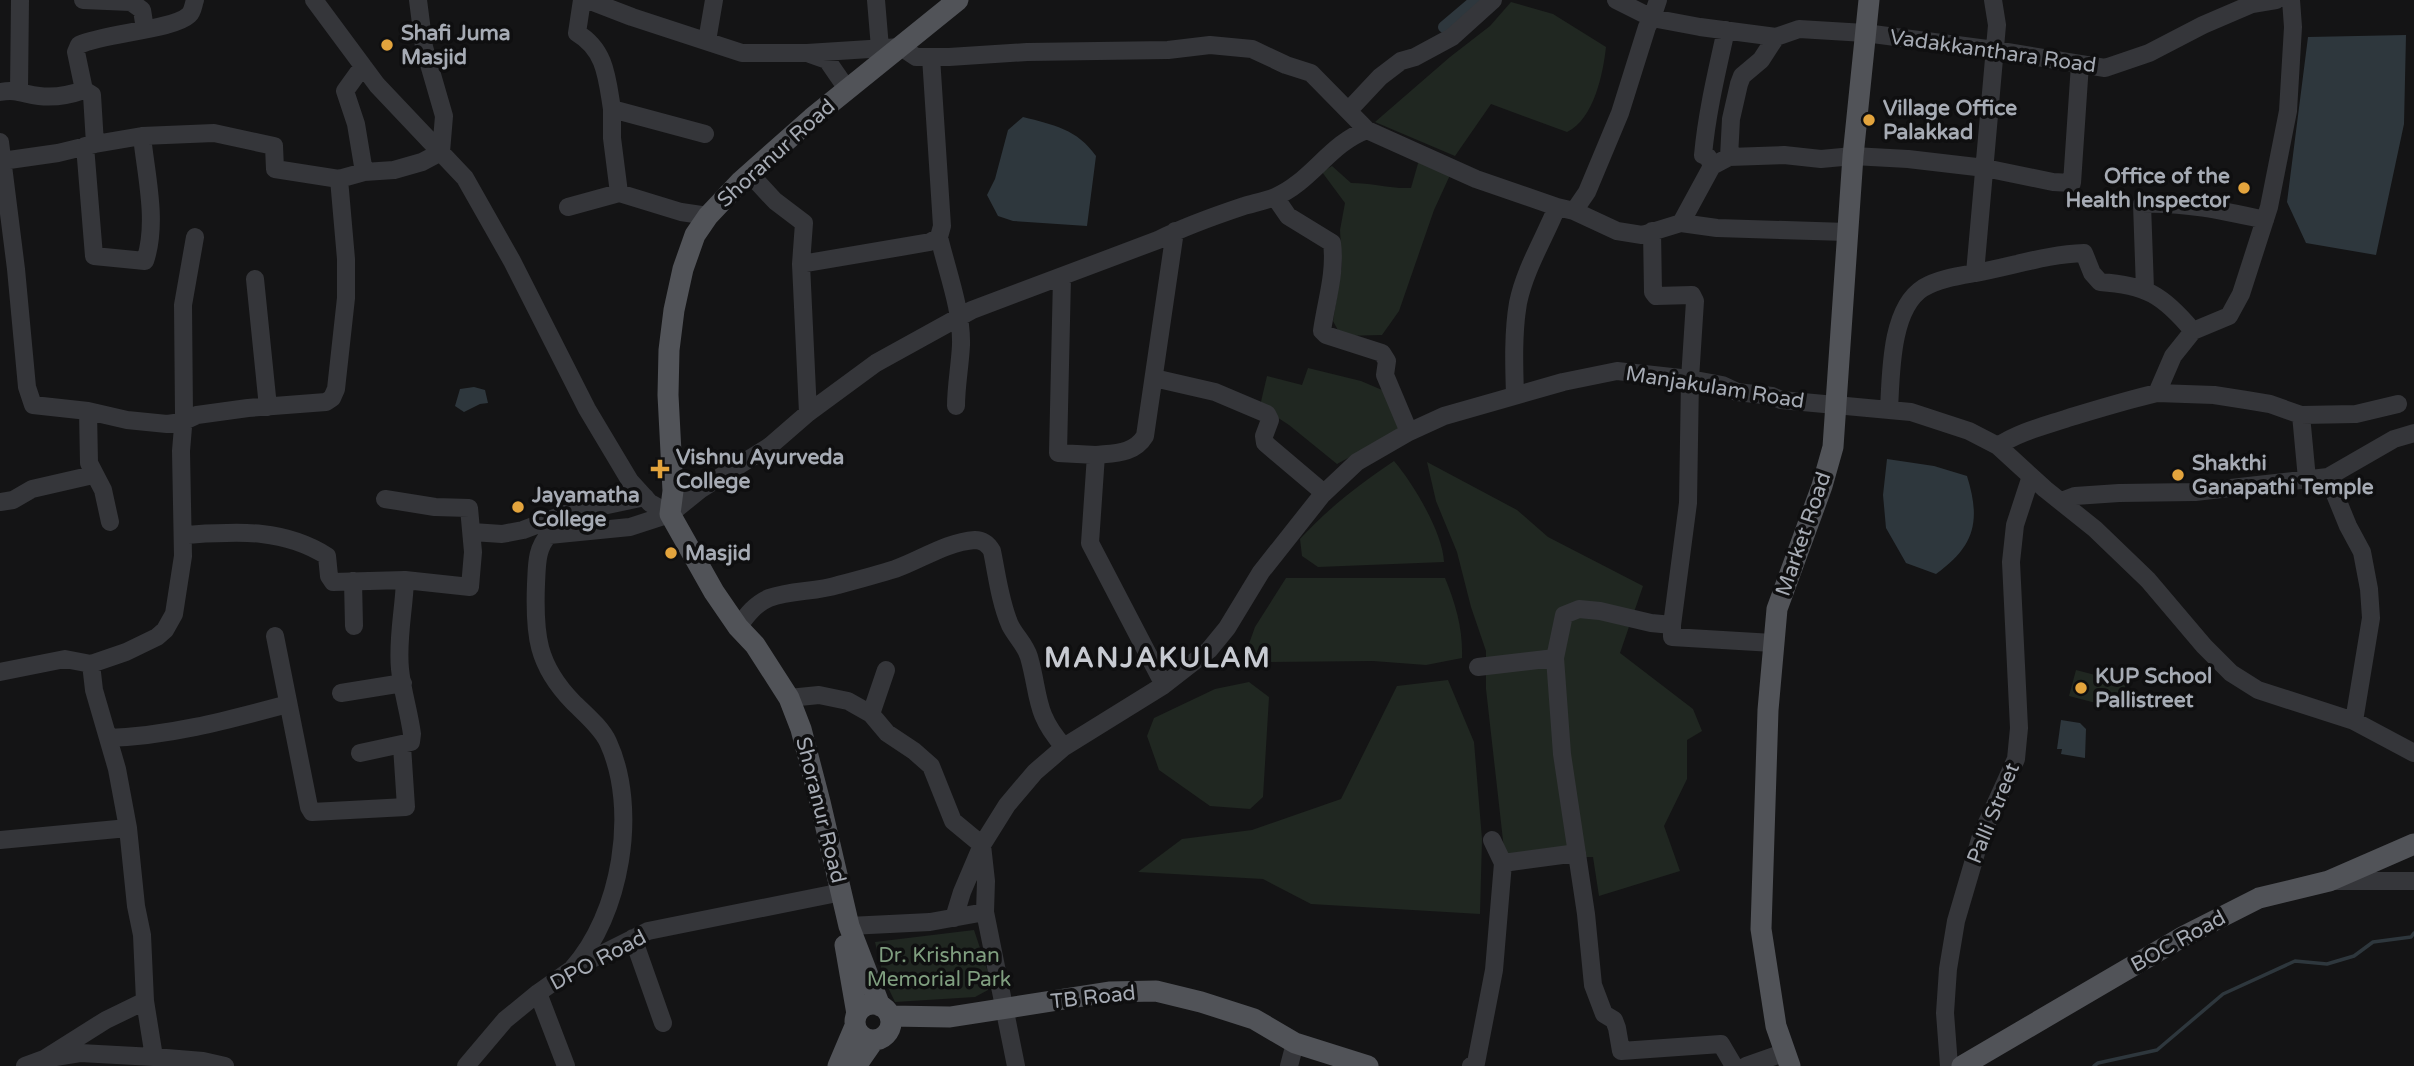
<svg xmlns="http://www.w3.org/2000/svg" width="2414" height="1066" font-family="'Varela Round',sans-serif">
<style>
.green{fill:#202721}
.water{fill:#2e373d}
.lines{fill:none;stroke-linecap:round;stroke-linejoin:round}
.stream{stroke:#2e373d;stroke-width:3.5}
.canal{stroke:#2e373d;stroke-width:12}
.minor{stroke:#35363a;stroke-width:18}
.major{stroke:#515358;stroke-width:21}
.poi-dot{fill:#e3a43d;stroke:#0f0f10;stroke-width:2.5}
.labels{text-anchor:middle;stroke-width:7;stroke-linejoin:round;paint-order:stroke}
.poi-label{font-size:21px;font-weight:bold;fill:#a6abb4;stroke:#0f0f10;text-anchor:start}
.street-label{font-size:21px;fill:#a6abb4;stroke:#0f0f10}
.park-label{font-size:21px;fill:#7f9e7f;stroke:#0f0f10}
.district-label{font-size:28px;font-weight:bold;letter-spacing:2px;fill:#c7cad1;stroke:#0f0f10}
</style>
<rect width="100%" height="100%" fill="#141415"/>
<path class="green" d="M 1511,2 L 1553,14 L 1606,47 C 1603,74 1594,119 1567,132 L 1491,104 L 1455,156 L 1375,122 L 1450,57 L 1490,26 Z
M 1419,160 L 1451,173 L 1434,210 L 1399,311 L 1382,335 L 1341,336 L 1333,321 L 1342,265 L 1340,230 L 1345,203 L 1322,172 L 1332,166 L 1351,183 C 1372,183 1391,189 1411,188 Z
M 1308,368 L 1361,381 L 1382,390 L 1403,428 L 1337,464 L 1289,425 L 1260,406 L 1267,376 L 1302,385 Z
M 1394,461 C 1413,483 1443,533 1444,562 L 1318,567 L 1302,556 L 1300,539 C 1331,506 1357,486 1394,461 Z
M 1427,462 L 1517,510 L 1548,537 L 1643,586 L 1620,653 L 1693,709 L 1702,731 L 1687,740 L 1687,779 L 1664,826 L 1680,871 L 1599,896 L 1593,857 L 1505,858 L 1486,689 L 1486,651 L 1471,607 L 1457,552 L 1436,501 Z
M 1286,578 L 1445,578 C 1456,605 1463,629 1462,658 L 1426,665 L 1373,661 L 1261,662 L 1245,655 L 1255,627 Z
M 2076,670 L 2126,683 L 2119,709 L 2069,696 Z
M 1448,680 L 1474,742 L 1482,839 L 1480,914 L 1311,904 L 1263,879 L 1138,872 L 1182,839 L 1252,830 L 1341,799 L 1397,686 Z
M 1249,682 L 1269,697 L 1263,797 L 1250,809 L 1210,806 L 1159,770 L 1147,736 L 1154,718 L 1215,689 Z
M 974,930 L 990,978 L 988,990 L 975,997 L 895,1002 L 884,979 L 875,942 Z"/>
<path class="water" d="M 2406,35 L 2404,124 L 2376,255 L 2306,243 L 2287,202 L 2308,37 Z
M 1023,117 C 1054,125 1077,129 1096,156 L 1087,226 L 1013,221 L 998,216 L 987,195 L 995,179 L 1008,130 Z
M 474,387 L 485,390 L 488,403 L 480,404 L 464,412 L 455,406 L 460,389 Z
M 1887,459 L 1934,466 L 1967,476 C 1981,521 1975,546 1936,574 L 1906,563 L 1886,528 L 1883,495 Z
M 2061,720 L 2080,723 L 2086,729 L 2085,758 L 2061,754 L 2062,749 L 2057,749 Z"/>
<g class="lines">
<path class="stream" d="M 2094,1066 L 2098,1063 L 2157,1050 L 2223,994 L 2295,961 L 2327,964 L 2354,956 L 2373,942 L 2411,937 L 2414,933"/>
<path class="canal" d="M 1444,27 L 1476,0"/>
<path class="minor" d="M 83,0 L 131,2 L 142,10 L 145,29
M 314,0 L 377,85 L 465,178 L 512,261 L 587,409 L 630,481 L 650,503 L 670,514
M 582,0 L 577,33 C 606,50 607,79 612,109
M 876,0 L 880,48
M 1616,0 L 1652,18 L 1700,27 L 1776,37 L 1799,29 L 1865,33 L 1995,50 L 2105,68 L 2149,53 L 2203,25 L 2252,4 L 2276,0
M 707,41 L 714,0
M 810,54 L 827,60 L 847,89
M 363,66 L 345,91 L 356,124 L 364,172
M 19,90 L 20,0
M 84,90 L 92,95 L 95,144 L 142,136 L 214,133 L 274,146 L 275,169 L 339,179 L 364,172 L 394,170 L 422,162 L 441,152 L 444,116 L 424,47 L 418,0
M 0,92 C 17,89 23,94 39,96 C 55,98 70,95 84,90 L 76,52 L 79,45 C 105,33 173,30 189,15 C 193,11 193,6 195,0
M 1349,110 L 1380,77 L 1401,61 L 1415,57 L 1452,37 L 1493,0
M 1367,130 L 1476,179 L 1557,207 L 1574,211 L 1617,231 L 1642,235 L 1681,223 L 1717,228 L 1847,232
M 705,134 L 612,109 L 612,138 L 619,193 L 681,212 L 708,216
M 0,142 L 16,269 L 27,387 L 33,405 L 88,411 L 127,420 L 167,424 L 182,422 L 197,415 L 248,408 L 326,402 L 332,398 L 336,389 L 346,298 L 346,259 L 339,179
M 85,146 L 94,256 L 145,261 C 158,222 146,176 142,136
M 1729,157 L 1731,119 L 1739,84 L 1742,76 L 1761,60 L 1776,37
M 2,161 L 58,153 L 95,144
M 1712,166 L 1708,157 L 1703,155 C 1707,112 1717,71 1726,30
M 749,173 L 775,201 L 804,223 L 801,264
M 1275,197 L 1288,216 L 1332,243 C 1336,273 1326,302 1322,331 L 1326,335 L 1382,353 L 1387,361 L 1385,375 L 1409,432
M 568,207 L 619,193
M 1574,211 L 1587,192 L 1620,113 L 1647,27 L 1652,18 L 1658,0
M 1681,223 L 1712,166 L 1729,157 L 1784,155 L 1821,159 L 1853,156 L 1908,159 L 1985,168 L 2053,182 L 2072,183 L 2080,64
M 1652,231 L 1653,292 L 1656,296 L 1692,295 L 1695,301 L 1690,379 L 1688,503 L 1672,625
M 939,237 C 947,271 962,310 961,345 C 960,366 956,386 956,406
M 1975,273 C 2011,267 2047,254 2084,253 L 2092,273 L 2100,282 C 2146,285 2163,295 2193,331
M 1062,277 L 1058,453 L 1096,455 L 1090,543 L 1164,685
M 255,279 L 268,407
M 2145,289 L 2142,204 C 2184,202 2224,211 2265,220
M 1154,378 L 1215,392 L 1267,414 L 1270,420 L 1264,436 L 1265,443 L 1324,493
M 2157,393 L 2214,395 L 2246,400 L 2270,404 L 2301,415 L 2356,414 L 2398,404
M 1515,395 C 1514,365 1513,332 1518,303 C 1525,269 1544,239 1557,207
M 1889,410 C 1891,375 1890,309 1923,288 C 1938,279 1958,276 1975,273 L 1997,25 L 1993,0
M 88,411 L 89,463 L 103,490 L 110,522
M 808,413 L 801,264 L 930,242 L 939,237 L 942,226 L 931,57
M 2301,415 L 2307,479
M 1998,446 C 2019,432 2044,426 2068,418 C 2098,409 2127,400 2157,393 L 2173,356 L 2193,331 L 2229,316 L 2241,294 L 2269,207 L 2288,111 L 2293,27 L 2291,0
M 1096,455 C 1115,453 1134,454 1145,436 L 1175,231
M 2328,477 L 2348,526 L 2362,552 L 2369,589 L 2371,618 L 2354,721
M 2062,501 L 2075,496 L 2119,493 L 2195,492 L 2328,477 L 2394,439 L 2414,433
M 0,502 L 13,500 L 32,489 L 93,475
M 472,532 L 502,534 L 523,530 L 565,514 L 645,497
M 183,535 C 235,532 281,527 327,556 L 329,576 L 333,582 L 405,580 L 470,587 L 473,552 L 469,508 L 435,507 L 385,499
M 353,581 L 354,626
M 738,627 C 747,615 755,604 769,598 C 791,590 816,592 838,585 C 857,580 876,575 895,569 C 921,560 946,542 975,540 C 983,540 988,544 992,551 C 997,575 1000,602 1010,625 C 1016,637 1025,644 1029,657 C 1040,696 1034,713 1064,747
M 275,636 L 309,807 L 312,812 L 406,807 L 402,746
M 1478,667 L 1555,658
M 0,672 L 65,659 L 91,664
M 341,693 L 403,683
M 789,698 L 819,695 L 848,701 L 871,714 L 887,733 L 914,751 L 931,766 L 953,821 L 982,845 L 986,881 L 985,912 L 1016,1066
M 871,714 L 886,670
M 108,738 C 170,736 228,720 288,704
M 360,753 L 411,742 L 412,734 C 409,712 402,690 400,669 C 397,639 404,610 405,580
M 0,840 L 128,828
M 1503,863 L 1577,853
M 2334,881 L 2414,881
M 954,918 L 962,892 L 982,845 L 1007,805 L 1035,772 L 1064,747 L 1164,685 L 1209,650 L 1227,628 L 1261,572 L 1322,495 L 1357,462 L 1409,432 L 1444,416 L 1563,382 L 1617,371 L 1690,379 L 1722,385 L 1737,392 L 1772,396 L 1781,400 L 1911,412 L 1969,431 L 1998,446 L 2045,489 L 2095,529 L 2148,580 L 2204,646 L 2231,673 L 2258,690 L 2354,721 L 2414,753
M 849,926 L 930,922 L 985,912
M 633,938 L 663,1023
M 572,969 C 621,915 639,809 608,742 C 601,727 585,714 573,702 C 537,665 534,635 536,584 C 537,566 536,548 549,535 L 630,527 L 670,514 L 701,489 L 770,446 L 808,413 L 876,363 L 972,310 L 1158,240 C 1185,226 1214,216 1244,206 C 1254,203 1265,201 1275,197 C 1311,182 1330,143 1367,130 L 1311,73 L 1286,65 L 1252,49 L 1210,45 L 1168,50 L 1027,52 L 949,57 L 916,57 L 901,47 L 807,53 L 742,53 L 632,17 L 588,0
M 538,993 L 566,1066
M 145,1001 L 154,1057
M 44,1059 L 106,1020 L 145,1001 L 142,935 L 136,906 L 128,828 L 117,769 L 94,690 L 91,664 L 126,652 L 157,637 L 165,630 L 174,614 L 183,556 L 181,451 L 184,415 L 183,305 L 195,237
M 25,1066 L 44,1059 L 80,1053 L 154,1057 L 203,1061 L 225,1066
M 466,1066 L 505,1020 L 538,993 L 572,969 L 648,931 L 842,892
M 1289,1066 L 1295,1043
M 1471,1066 L 1476,1063 L 1494,970 L 1503,863 L 1492,840
M 1734,1066 L 1721,1044 L 1621,1051 L 1617,1028 L 1614,1020 L 1604,1014 L 1593,985 L 1586,914 L 1562,754 L 1555,658 L 1564,615 L 1579,609 L 1600,611 L 1651,623 L 1672,625 L 1672,637 L 1773,643
M 1746,1066 L 1786,1052
M 1949,1066 L 1945,1013 L 1948,969 L 1956,921 L 1981,836 L 2016,759 L 2019,728 L 2011,562 L 2015,525 L 2031,476"/>
<path class="major" d="M 845,945 L 857,1014
M855 1022a18 18 0 1 1 36 0a18 18 0 1 1-36 0Z
M 880,1006 L 849,926 L 820,802 L 801,729 L 789,698 L 755,645 L 738,627 L 714,592 L 670,514 L 673,491 L 668,395 L 669,350 L 674,310 L 683,269 L 695,235 L 708,216 L 741,181 L 812,118 L 958,0
M 890,1016 L 950,1017 L 1109,992 L 1156,991 L 1201,1002 L 1254,1019 L 1295,1043 L 1368,1066
M 838,1066 L 855,1026
M 856,1066 L 874,1040
M 1790,1066 L 1776,1026 L 1761,929 L 1768,710 L 1777,609 L 1822,486 L 1833,447 L 1853,156 L 1869,0
M 1962,1066 L 2184,936 L 2259,898 L 2329,881 L 2414,844"/>
</g>
<g class="poi-dot">
<circle cx="387" cy="45" r="7"/>
<circle cx="1869" cy="120" r="7"/>
<circle cx="2244" cy="188" r="7"/>
<path d="M656.5 458.5h7v7h7v7h-7v7h-7v-7h-7v-7h7z"/>
<circle cx="2178" cy="475" r="7"/>
<circle cx="518" cy="507" r="7"/>
<circle cx="671" cy="553" r="7"/>
<circle cx="2081" cy="688" r="7"/>
</g>
<g class="labels">
<g class="poi-label">
<text x="401" y="40">Shafi Juma<tspan x="401" dy="24">Masjid</tspan></text>
<text x="1883" y="115">Village Office<tspan x="1883" dy="24">Palakkad</tspan></text>
<text x="2230" y="183" text-anchor="end">Office of the<tspan x="2230" dy="24">Health Inspector</tspan></text>
<text x="676" y="464">Vishnu Ayurveda<tspan x="676" dy="24">College</tspan></text>
<text x="2192" y="470">Shakthi<tspan x="2192" dy="24">Ganapathi Temple</tspan></text>
<text x="532" y="502">Jayamatha<tspan x="532" dy="24">College</tspan></text>
<text x="685" y="560">Masjid</text>
<text x="2095" y="683">KUP School<tspan x="2095" dy="24">Pallistreet</tspan></text>
</g>
<g class="street-label">
<text transform="translate(1993 51) rotate(8)" y="7">Vadakkanthara Road</text>
<text transform="translate(776 153) rotate(-42)" y="7">Shoranur Road</text>
<text transform="translate(1715 387) rotate(9)" y="7">Manjakulam Road</text>
<text transform="translate(1803 534) rotate(-71)" y="7">Market Road</text>
<text transform="translate(821 810) rotate(76)" y="7">Shoranur Road</text>
<text transform="translate(1993 813) rotate(-68)" y="7">Palli Street</text>
<text transform="translate(2178 941) rotate(-29)" y="7">BOC Road</text>
<text transform="translate(598 960) rotate(-28)" y="7">DPO Road</text>
<text transform="translate(1093 997) rotate(-6)" y="7">TB Road</text>
</g>
<g class="park-label">
<text x="939" y="962">Dr. Krishnan<tspan x="939" dy="24">Memorial Park</tspan></text>
</g>
<g class="district-label">
<text x="1158" y="667">MANJAKULAM</text>
</g>
</g>
</svg>
